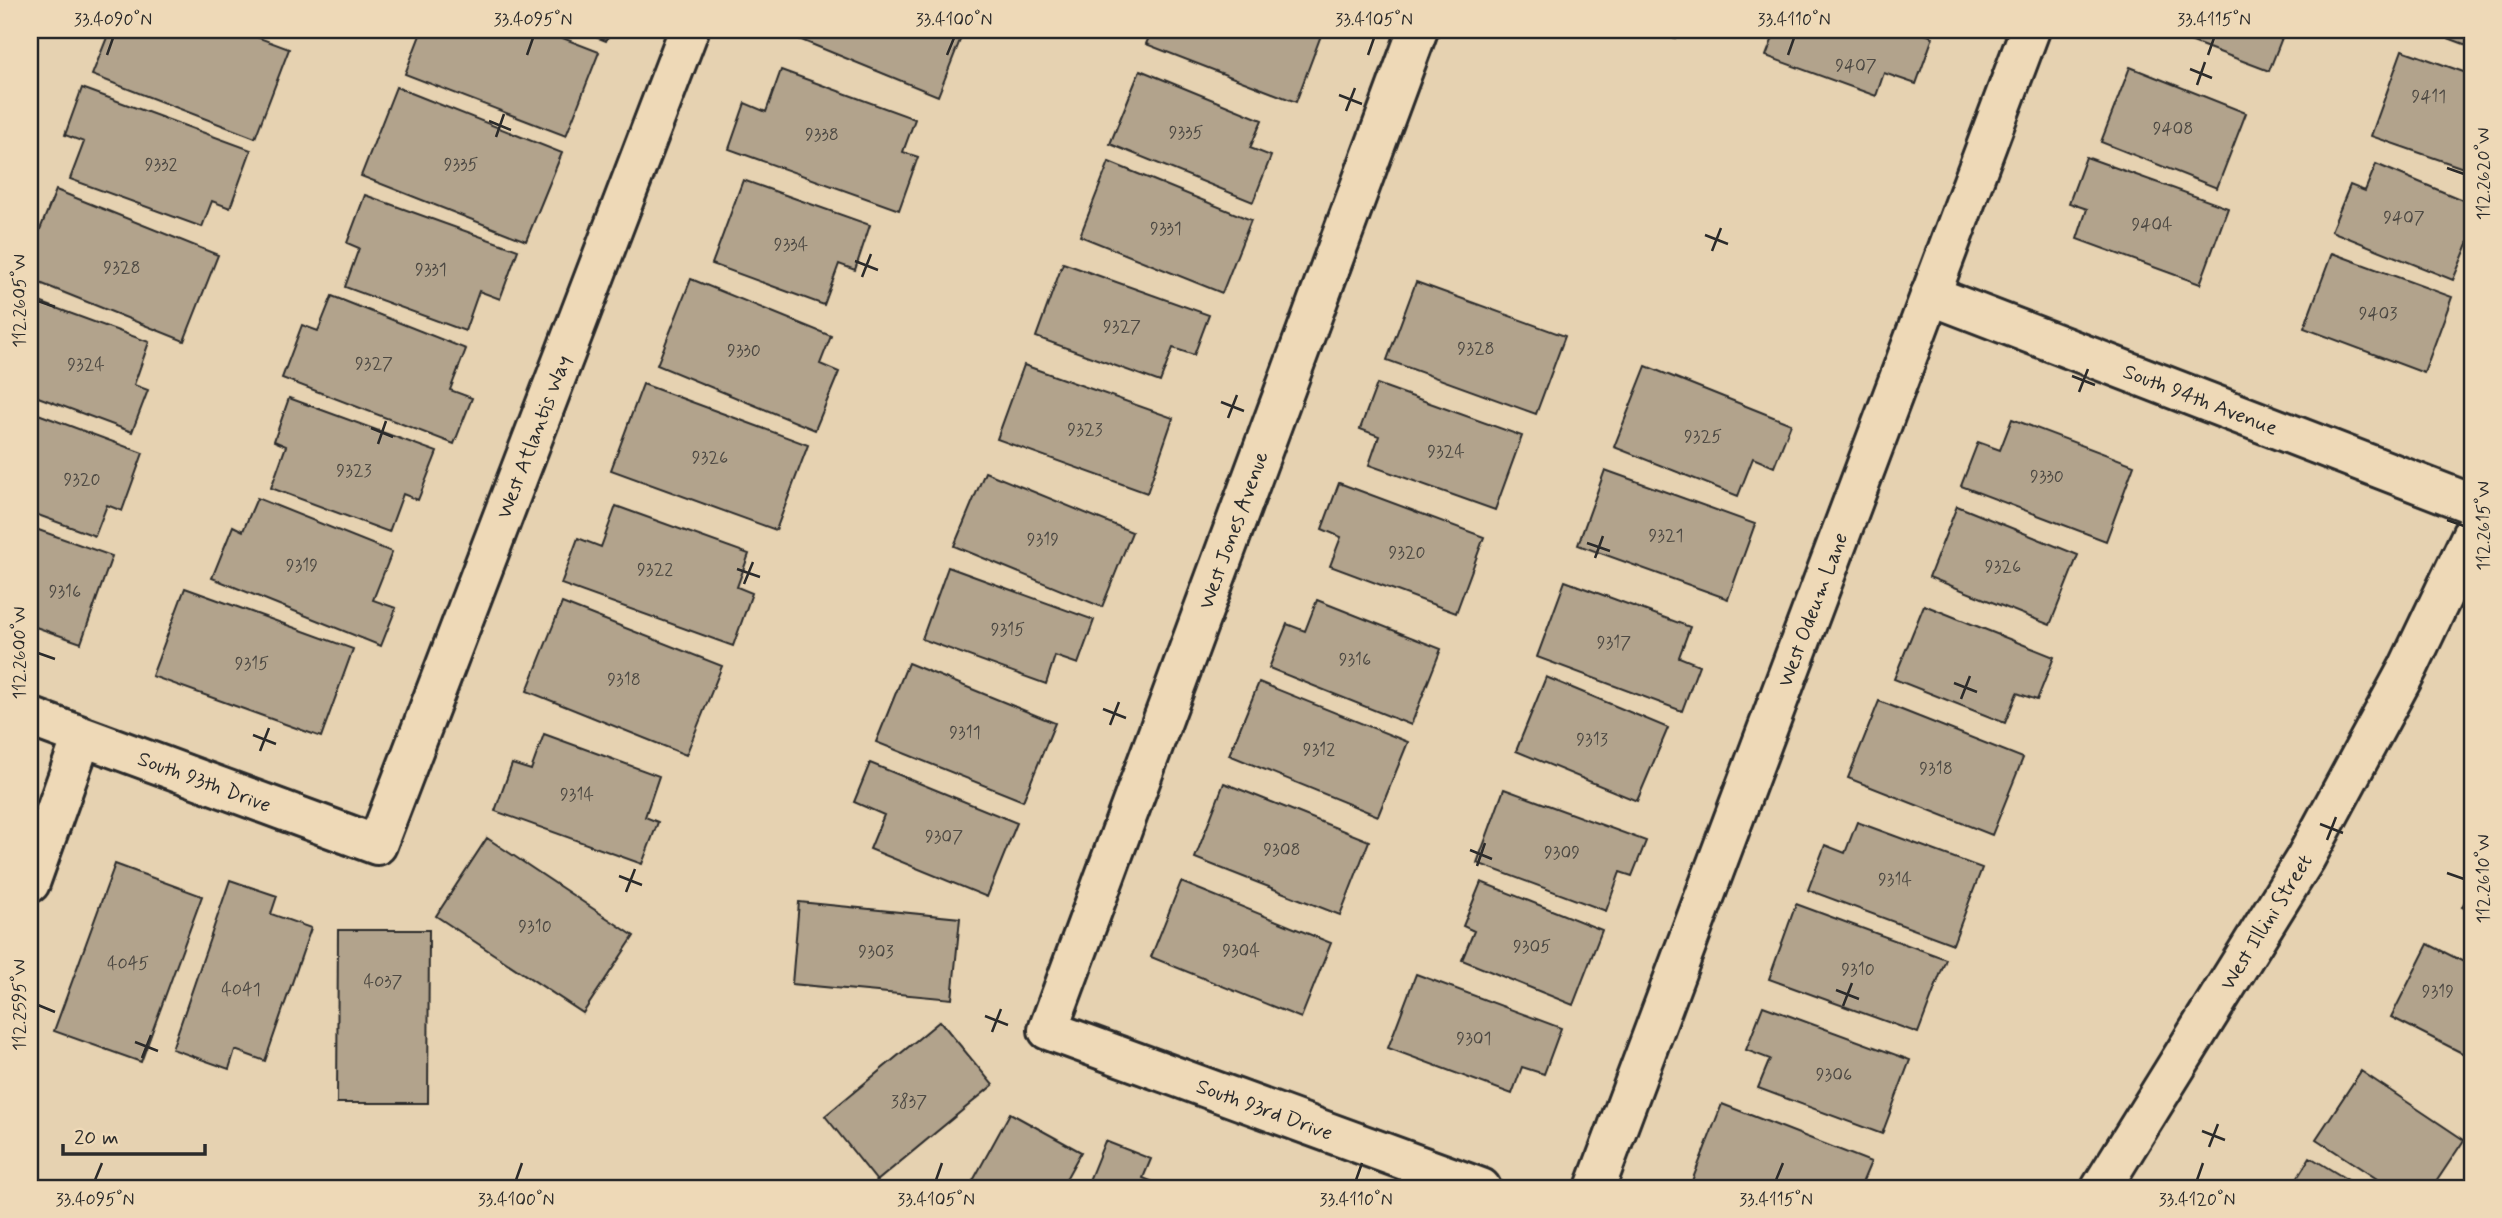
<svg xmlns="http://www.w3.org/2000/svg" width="2502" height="1218" font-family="Mynerve,sans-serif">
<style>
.building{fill:#b2a38c;stroke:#2b2b2b;stroke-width:2}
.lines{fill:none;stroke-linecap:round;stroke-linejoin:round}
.street-casing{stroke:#2b2b2b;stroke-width:44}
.street{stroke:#eed9b7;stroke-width:38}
.ticks{fill:none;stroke:#2b2b2b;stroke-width:2.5}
.labels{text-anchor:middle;stroke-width:5;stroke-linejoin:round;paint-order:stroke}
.number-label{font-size:18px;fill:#4d4943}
.street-label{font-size:21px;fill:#2b2b2b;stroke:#eed9b7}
.neatline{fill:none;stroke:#2b2b2b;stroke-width:2.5}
.ticks-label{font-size:18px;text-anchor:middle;fill:#2b2b2b}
</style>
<rect width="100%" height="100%" fill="#e6d2b1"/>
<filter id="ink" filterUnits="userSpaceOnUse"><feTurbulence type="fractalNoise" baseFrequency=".0143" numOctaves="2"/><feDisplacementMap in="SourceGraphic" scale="14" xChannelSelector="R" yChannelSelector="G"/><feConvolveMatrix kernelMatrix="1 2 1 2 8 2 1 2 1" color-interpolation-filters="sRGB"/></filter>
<g filter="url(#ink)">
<path class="building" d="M 110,30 L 238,30 L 289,49 L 255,138 L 92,75 Z
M 422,30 L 542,30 L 599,52 L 566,136 L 405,74 Z
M 578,30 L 611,30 L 606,41 Z
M 777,30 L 964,30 L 938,96 Z
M 1152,30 L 1323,30 L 1296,102 L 1146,44 Z
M 1651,30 L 1678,30 L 1675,38 Z
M 1776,30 L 1914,30 L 1933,37 L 1916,84 L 1884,73 L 1876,96 L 1766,56 Z
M 2161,30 L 2285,30 L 2269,71 Z
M 2427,30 L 2472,30 L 2472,47 Z
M 2402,50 L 2472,75 L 2472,171 L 2371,136 Z
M 2130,67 L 2246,113 L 2217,188 L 2101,142 Z
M 781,70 L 915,119 L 903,152 L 918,157 L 899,210 L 729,149 L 745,103 L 766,112 Z
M 1140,70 L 1262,120 L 1250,148 L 1271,156 L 1253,202 L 1110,144 Z
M 396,87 L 562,153 L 526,241 L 361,176 Z
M 82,88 L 251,150 L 230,208 L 212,201 L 202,227 L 70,179 L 84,142 L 65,135 Z
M 2086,157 L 2228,208 L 2200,284 L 2077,239 L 2087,209 L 2069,203 Z
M 1109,162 L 1251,220 L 1222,293 L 1080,236 Z
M 2376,164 L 2472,204 L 2472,234 L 2453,280 L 2331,231 L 2350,185 L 2365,191 Z
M 743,180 L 870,225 L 855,270 L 839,264 L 824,305 L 712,264 Z
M 56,190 L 218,255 L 184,341 L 30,279 L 30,254 Z
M 365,195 L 518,250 L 500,299 L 479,291 L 465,331 L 345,287 L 359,248 L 347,243 Z
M 2332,253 L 2452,297 L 2424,373 L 2304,328 Z
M 1063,263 L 1209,315 L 1194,355 L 1173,348 L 1160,382 L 1036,337 Z
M 691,279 L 831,336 L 820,364 L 839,372 L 815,430 L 657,365 Z
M 1416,282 L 1565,336 L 1536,414 L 1387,360 Z
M 332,296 L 466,349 L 450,390 L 472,398 L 454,444 L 282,378 L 302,325 L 318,331 Z
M 31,299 L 149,342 L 134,385 L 148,390 L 132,432 L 30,394 Z
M 1024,365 L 1173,418 L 1147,493 L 997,439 Z
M 1646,366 L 1791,424 L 1774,467 L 1753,458 L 1738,496 L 1614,447 Z
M 643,384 L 808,445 L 776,530 L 611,470 Z
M 1377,384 L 1522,436 L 1495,510 L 1369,465 L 1379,436 L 1360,429 Z
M 289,398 L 437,452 L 418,500 L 403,494 L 389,532 L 271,488 L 286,446 L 274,441 Z
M 30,411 L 143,453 L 122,511 L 107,505 L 95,536 L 30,512 Z
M 2012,419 L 2134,465 L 2106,541 L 1961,486 L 1978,442 L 2000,450 Z
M 1605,470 L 1755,524 L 1728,599 L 1578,545 Z
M 985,472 L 1132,532 L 1102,607 L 954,546 Z
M 1339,483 L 1484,537 L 1456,613 L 1330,566 L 1341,537 L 1322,529 Z
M 257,498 L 392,552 L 373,600 L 396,608 L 381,646 L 212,578 L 233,526 L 243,531 Z
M 616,506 L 749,554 L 737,587 L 752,593 L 733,646 L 561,584 L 578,538 L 601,547 Z
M 1957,506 L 2078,555 L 2050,625 L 1929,577 Z
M 30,527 L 112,556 L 81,643 L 30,625 Z
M 948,567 L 1094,620 L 1078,664 L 1055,656 L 1046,684 L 922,639 Z
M 1565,581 L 1690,627 L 1679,657 L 1699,665 L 1682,711 L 1537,657 Z
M 185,588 L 353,649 L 321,737 L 152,676 Z
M 1317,600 L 1441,649 L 1411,725 L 1269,668 L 1287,624 L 1305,631 Z
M 562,603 L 722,666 L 686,755 L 527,691 Z
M 1924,605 L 2054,657 L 2037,700 L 2017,693 L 2005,723 L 1894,679 Z
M 908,663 L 1055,723 L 1023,801 L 876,742 Z
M 1546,677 L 1668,728 L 1637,801 L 1516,751 Z
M 1259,682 L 1408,742 L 1378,816 L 1229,755 Z
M 1879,701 L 2023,758 L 1992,835 L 1848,778 Z
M 544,734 L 659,776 L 645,817 L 658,822 L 642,864 L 495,811 L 512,764 L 531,770 Z
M 870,763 L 1017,823 L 987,897 L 870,849 L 884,815 L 854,802 Z
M 1224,783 L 1369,841 L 1340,915 L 1195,858 Z
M 1504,789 L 1646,841 L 1632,876 L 1620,872 L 1606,911 L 1477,863 Z
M 1857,822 L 1982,868 L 1953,944 L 1808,890 L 1825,845 L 1845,853 Z
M 487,838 L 634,936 L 583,1013 L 436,916 Z
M 115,864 L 202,896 L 141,1062 L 54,1031 Z
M 230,880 L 277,896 L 271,914 L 311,928 L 265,1061 L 235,1050 L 229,1069 L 172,1049 Z
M 1181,882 L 1331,943 L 1301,1018 L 1151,957 Z
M 1481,882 L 1602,930 L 1573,1005 L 1462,960 L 1474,931 L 1463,926 Z
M 2472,887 L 2472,912 L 2462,907 Z
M 799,902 L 960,918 L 952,999 L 792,984 Z
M 1796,904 L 1946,959 L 1918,1033 L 1769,979 Z
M 338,930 L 429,930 L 428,1103 L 337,1103 Z
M 2428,944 L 2472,966 L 2472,1058 L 2391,1017 Z
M 1416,974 L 1561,1028 L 1544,1074 L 1522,1067 L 1512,1094 L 1388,1048 Z
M 1763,1006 L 1910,1060 L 1882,1134 L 1758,1088 L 1770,1059 L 1746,1050 Z
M 940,1021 L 993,1085 L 877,1181 L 825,1116 Z
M 2361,1071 L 2464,1140 L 2432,1188 L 2391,1188 L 2316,1139 Z
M 1722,1104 L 1871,1162 L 1860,1188 L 1710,1188 L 1692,1181 Z
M 1010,1113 L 1081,1152 L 1061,1188 L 969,1188 Z
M 1105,1141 L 1151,1159 L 1143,1178 L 1169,1188 L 1086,1188 Z
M 2310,1157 L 2361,1188 L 2291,1188 Z"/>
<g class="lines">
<defs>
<g id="street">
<path id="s1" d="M 1418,30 L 1048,1030 L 1481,1188"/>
<path id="s2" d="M 1930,295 L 2472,504"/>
<path id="s3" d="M 30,717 L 377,845 L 689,30"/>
<path d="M 30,883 L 82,737"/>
<path id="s4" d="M 1595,1188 L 2030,30"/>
<path id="s5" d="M 2101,1188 L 2305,859 L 2408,668 L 2472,534"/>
</g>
</defs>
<use href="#street" class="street-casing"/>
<use href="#street" class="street"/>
</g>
</g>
<path class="ticks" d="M 107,55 L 113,38M 527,55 L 533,38M 947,55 L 954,38M 1368,55 L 1374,38M 1788,55 L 1794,38M 2208,55 L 2214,38M 2190,69 L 2212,78M 2197,85 L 2205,62M 1339,95 L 1362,104M 1346,111 L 1355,88M 489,121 L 511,130M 496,137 L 504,114M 2447,168 L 2464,174M 1705,235 L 1728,244M 1712,251 L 1721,228M 855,261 L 878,270M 862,277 L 871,254M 38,301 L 55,307M 2072,376 L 2095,385M 2079,392 L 2088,369M 1221,402 L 1244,411M 1228,418 L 1237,395M 371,428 L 393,437M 378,444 L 386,421M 2447,520 L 2464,526M 1587,543 L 1610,551M 1595,558 L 1603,536M 737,569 L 760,577M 744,584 L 753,562M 38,653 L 55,659M 1954,683 L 1977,692M 1961,699 L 1970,676M 1103,709 L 1126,718M 1110,725 L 1119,702M 253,735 L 276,744M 260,751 L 269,728M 2320,824 L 2343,833M 2327,840 L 2336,817M 1470,850 L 1492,859M 1477,866 L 1485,843M 2447,873 L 2464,879M 619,876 L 642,885M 626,892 L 635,869M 1836,990 L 1859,999M 38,1005 L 55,1012M 1843,1006 L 1852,983M 985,1016 L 1008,1025M 992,1032 L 1001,1009M 135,1042 L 158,1051M 142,1058 L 151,1035M 2202,1131 L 2225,1140M 2209,1147 L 2218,1124M 95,1180 L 102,1163M 516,1180 L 522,1163M 936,1180 L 942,1163M 1356,1180 L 1362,1163M 1776,1180 L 1783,1163M 2197,1180 L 2203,1163"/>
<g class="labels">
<g class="number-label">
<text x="1856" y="71">9407</text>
<text x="2429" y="102">9411</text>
<text x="2173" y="134">9408</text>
<text x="1186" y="138">9335</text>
<text x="822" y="140">9338</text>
<text x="161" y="170">9332</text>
<text x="461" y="170">9335</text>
<text x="2404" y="223">9407</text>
<text x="2152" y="230">9404</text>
<text x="1166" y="234">9331</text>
<text x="791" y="250">9334</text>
<text x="122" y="273">9328</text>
<text x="431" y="275">9331</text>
<text x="2378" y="319">9403</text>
<text x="1122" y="332">9327</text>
<text x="1476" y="354">9328</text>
<text x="744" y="356">9330</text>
<text x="374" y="369">9327</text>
<text x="86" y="370">9324</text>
<text x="1085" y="435">9323</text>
<text x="1703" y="442">9325</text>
<text x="1446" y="457">9324</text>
<text x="710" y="463">9326</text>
<text x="354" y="476">9323</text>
<text x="2047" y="482">9330</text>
<text x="82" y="485">9320</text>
<text x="1666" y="541">9321</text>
<text x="1043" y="545">9319</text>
<text x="1407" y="558">9320</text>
<text x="302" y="571">9319</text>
<text x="2003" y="572">9326</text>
<text x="655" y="575">9322</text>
<text x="65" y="597">9316</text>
<text x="1008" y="635">9315</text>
<text x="1614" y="648">9317</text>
<text x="1355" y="665">9316</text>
<text x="252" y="669">9315</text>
<text x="624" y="685">9318</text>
<text x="965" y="738">9311</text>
<text x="1592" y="745">9313</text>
<text x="1319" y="755">9312</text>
<text x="1936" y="774">9318</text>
<text x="577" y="800">9314</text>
<text x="944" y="842">9307</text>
<text x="1282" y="855">9308</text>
<text x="1562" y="858">9309</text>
<text x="1895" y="885">9314</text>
<text x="535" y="932">9310</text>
<text x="1532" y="952">9305</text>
<text x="1241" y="956">9304</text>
<text x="876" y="957">9303</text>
<text x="128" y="969">4045</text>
<text x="1858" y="975">9310</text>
<text x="383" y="987">4037</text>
<text x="241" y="995">4041</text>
<text x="2438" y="997">9319</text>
<text x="1474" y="1044">9301</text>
<text x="1834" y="1080">9306</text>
<text x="909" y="1107">3837</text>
</g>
<g class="street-label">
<text dy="7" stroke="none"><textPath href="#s2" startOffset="290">South 94th Avenue</textPath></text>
<text dy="7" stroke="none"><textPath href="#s3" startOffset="807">West Atlantis Way</textPath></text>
<text transform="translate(1233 530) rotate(-70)" y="7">West Jones Avenue</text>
<text dy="7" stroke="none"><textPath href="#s4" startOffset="618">West Odeum Lane</textPath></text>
<text dy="7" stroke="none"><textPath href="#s3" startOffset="186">South 93th Drive</textPath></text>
<text dy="7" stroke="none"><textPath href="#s5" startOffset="313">West Illini Street</textPath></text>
<text dy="7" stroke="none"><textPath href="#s1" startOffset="1297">South 93rd Drive</textPath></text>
</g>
</g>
<rect width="2502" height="1218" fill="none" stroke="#eed9b7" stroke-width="77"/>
<path d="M63 1144v10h142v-10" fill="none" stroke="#2b2b2b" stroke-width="3.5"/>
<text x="74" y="1144" font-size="21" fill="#2b2b2b" stroke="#eed9b7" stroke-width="5" paint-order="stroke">20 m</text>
<rect x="38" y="38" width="2426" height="1142" class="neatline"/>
<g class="ticks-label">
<text x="113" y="25">33.4090°N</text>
<text x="533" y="25">33.4095°N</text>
<text x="954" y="25">33.4100°N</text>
<text x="1374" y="25">33.4105°N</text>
<text x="1794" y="25">33.4110°N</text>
<text x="2214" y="25">33.4115°N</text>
<text transform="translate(2483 174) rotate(-90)" y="6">112.2620°W</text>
<text transform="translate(19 301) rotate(-90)" y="6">112.2605°W</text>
<text transform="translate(2483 526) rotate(-90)" y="6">112.2615°W</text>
<text transform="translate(19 653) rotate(-90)" y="6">112.2600°W</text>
<text transform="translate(2483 879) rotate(-90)" y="6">112.2610°W</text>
<text transform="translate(19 1005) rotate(-90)" y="6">112.2595°W</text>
<text x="95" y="1205">33.4095°N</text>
<text x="516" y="1205">33.4100°N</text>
<text x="936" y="1205">33.4105°N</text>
<text x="1356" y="1205">33.4110°N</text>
<text x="1776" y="1205">33.4115°N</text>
<text x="2197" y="1205">33.4120°N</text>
</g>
</svg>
